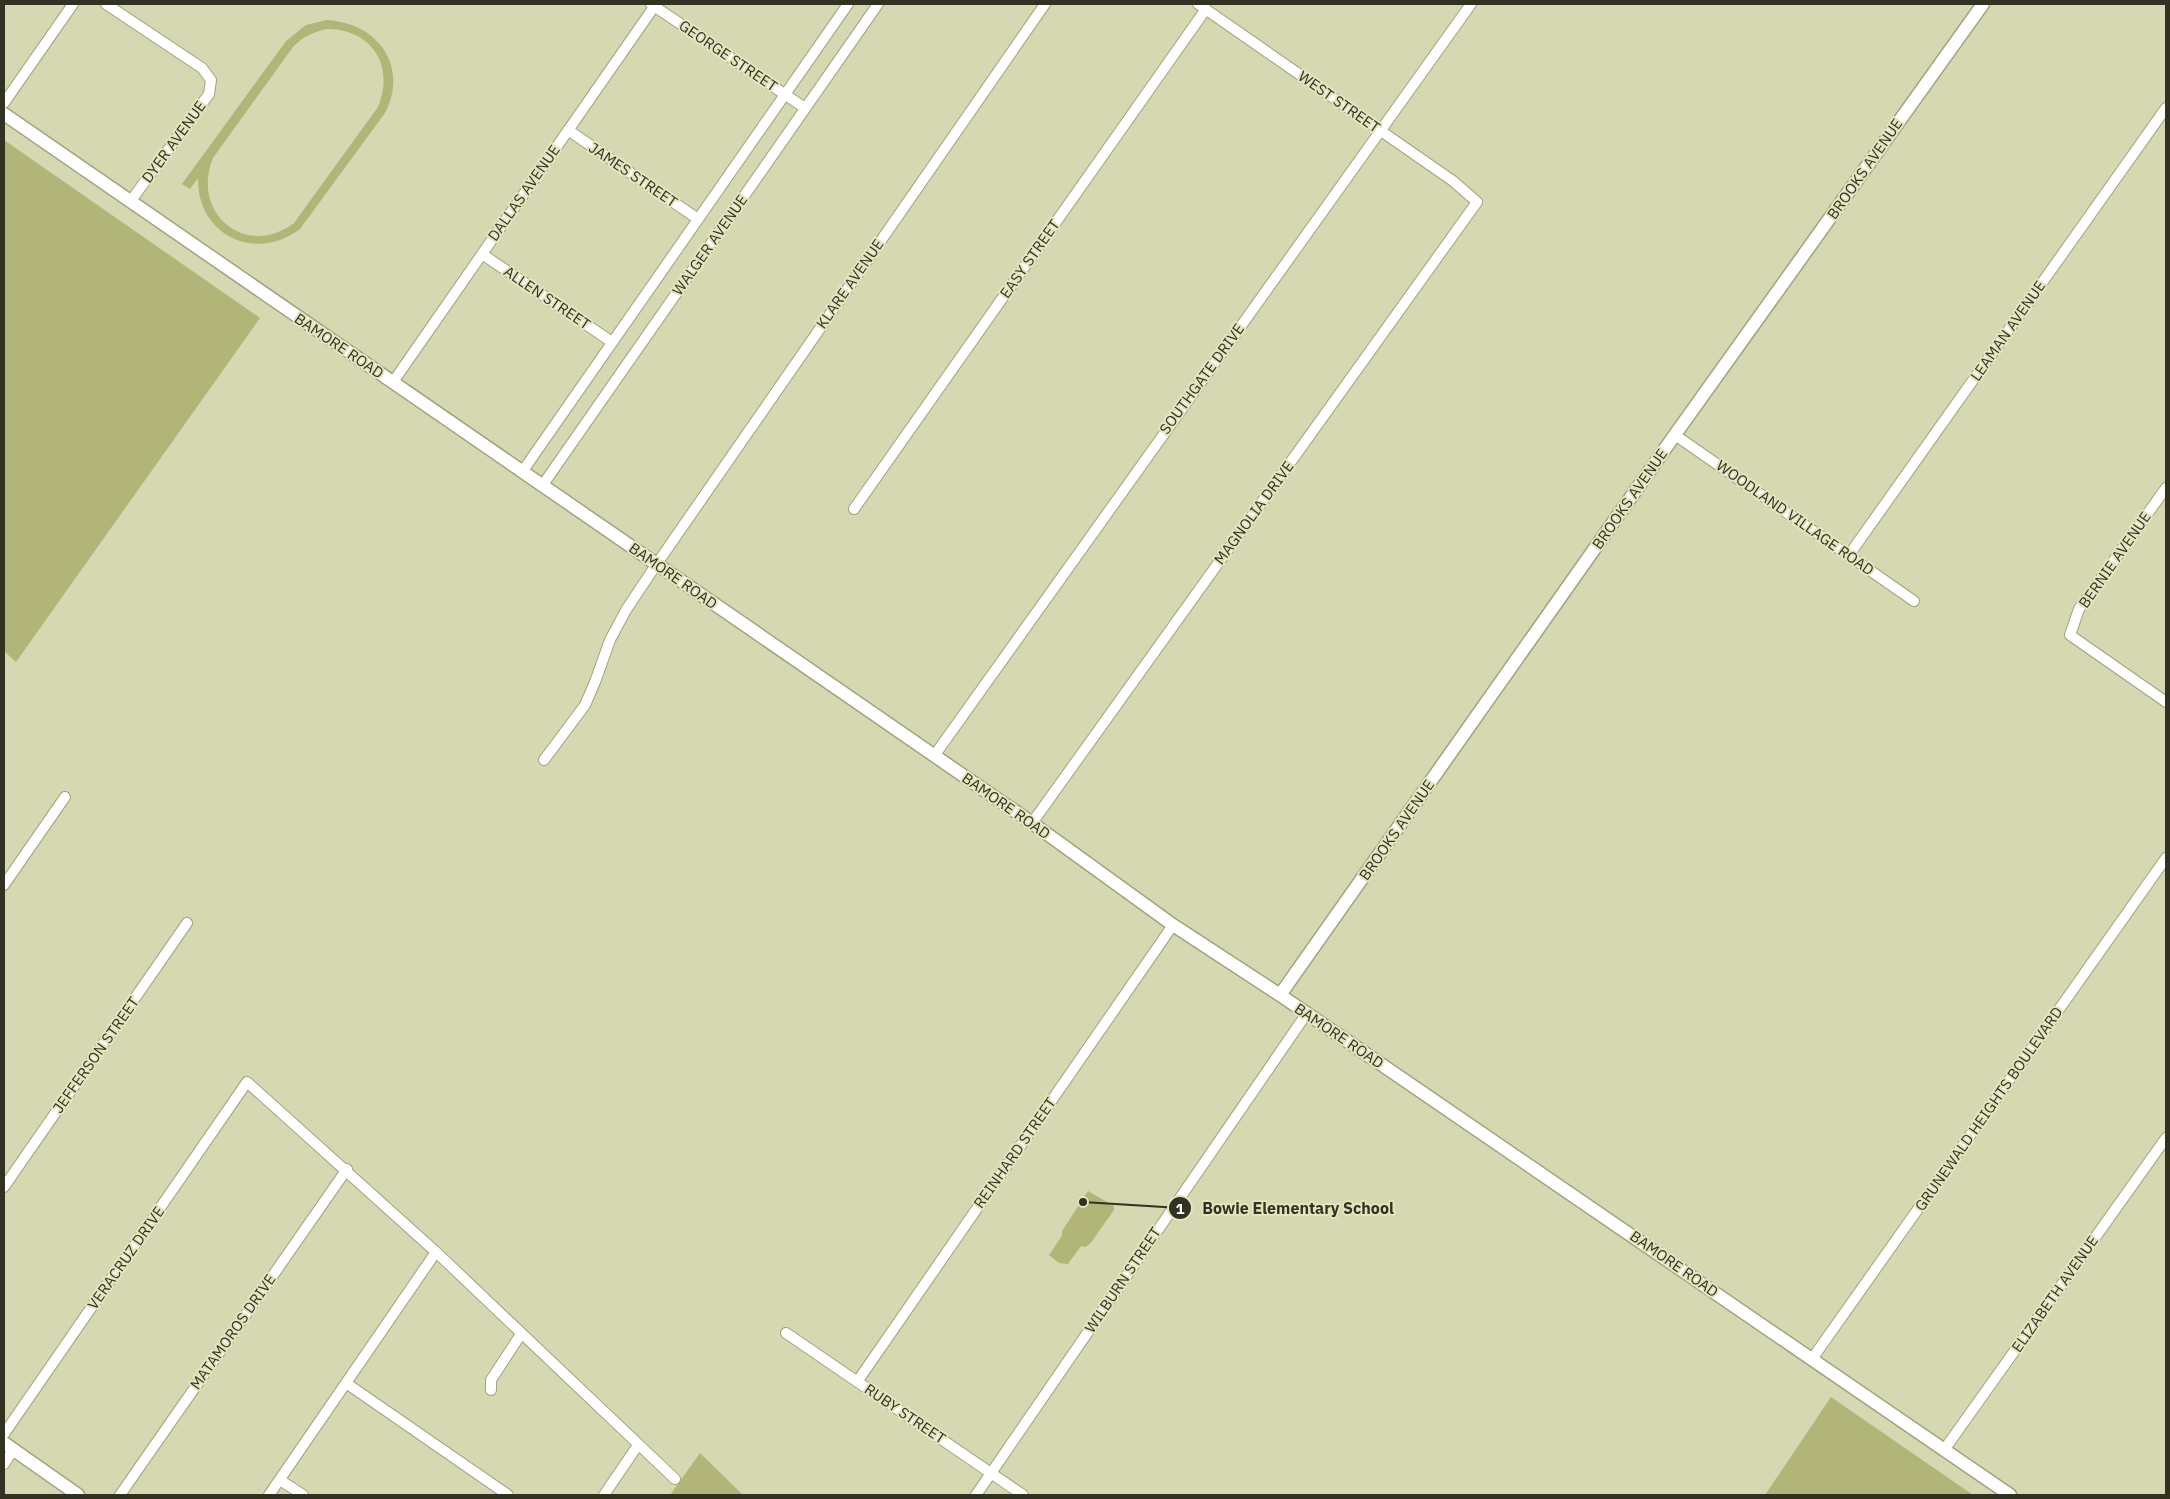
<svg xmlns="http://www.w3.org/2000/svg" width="2170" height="1499" font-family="'IBM Plex Sans',sans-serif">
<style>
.green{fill:#b1b578;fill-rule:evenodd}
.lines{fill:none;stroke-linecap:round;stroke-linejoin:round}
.minor-casing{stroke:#a1a37e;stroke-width:12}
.tertiary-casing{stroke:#a1a37e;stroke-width:15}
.minor{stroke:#fff;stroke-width:10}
.tertiary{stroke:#fff;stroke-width:12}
.labels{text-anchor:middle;stroke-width:4;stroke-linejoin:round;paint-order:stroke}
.street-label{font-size:15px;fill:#313222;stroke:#e2e5be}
.leader{fill:none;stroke:#313222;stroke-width:2}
.callout-dot{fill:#313222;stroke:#e2e5be;stroke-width:2}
.mark-label{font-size:15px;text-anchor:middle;font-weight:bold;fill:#fff}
.callout-label{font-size:16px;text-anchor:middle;font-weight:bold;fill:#313222;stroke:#e2e5be;stroke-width:4;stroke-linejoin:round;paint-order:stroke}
</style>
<rect width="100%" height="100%" fill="#d5d8b1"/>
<path class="green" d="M 327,20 C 378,23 409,66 385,113 L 300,229 C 255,263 197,235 198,178 L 190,189 L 182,184 L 286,41 L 306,25 ZM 327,29 C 372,29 395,66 378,107 L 294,223 C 247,259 190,214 213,158 L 293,47 C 302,37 313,32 327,29 Z
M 4,140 L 260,318 L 16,662 L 4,651 Z
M 1088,1191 L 1114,1206 L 1114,1210 L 1090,1244 L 1085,1247 L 1081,1246 L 1068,1264 L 1059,1263 L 1049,1255 L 1062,1236 L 1062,1231 Z
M 1831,1397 L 1973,1495 L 1765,1495 Z
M 700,1453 L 743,1495 L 670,1495 Z"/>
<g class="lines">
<defs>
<path id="minor" d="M 106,4 L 202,68 L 211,80 L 209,94 L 130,202
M 651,4 L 805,108
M 4,103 L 73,4
M 568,130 L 698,219
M 482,254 L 612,342
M 393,382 L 656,4
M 1675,435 L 1914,601
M 522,472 L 848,4
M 542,486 L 878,4
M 2166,488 L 2079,609 L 2070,635 L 2166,702
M 854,509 L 1206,9
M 1849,555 L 2166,108
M 934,756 L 1471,4
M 544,760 L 585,705 L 595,682 L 610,640 L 626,610 L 656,565 L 1045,4
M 1032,823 L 1477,202 L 1453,181 L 1198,4
M 4,885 L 65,797
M 4,1187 L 187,923
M 786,1333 L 1023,1495
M 1812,1359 L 2166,858
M 857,1382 L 1173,925
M 346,1383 L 508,1495
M 491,1390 L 491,1380 L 521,1334
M 4,1434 L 247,1082 L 436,1252 L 675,1479
M 1944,1450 L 2166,1138
M 4,1464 L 13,1450
M 280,1480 L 303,1495
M 120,1495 L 347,1169
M 269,1495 L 436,1252
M 604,1495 L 638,1445
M 976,1495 L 1307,1013"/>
<path id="tertiary" d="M 4,114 L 1032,823 L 1173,925 L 1280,995 L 2010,1495
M 1280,995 L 1679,429 L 1983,4
M 4,1443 L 78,1495"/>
</defs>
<use href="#minor" class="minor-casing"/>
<use href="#tertiary" class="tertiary-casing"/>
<use href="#minor" class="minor"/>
<use href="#tertiary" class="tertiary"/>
</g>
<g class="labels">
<g class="street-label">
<text transform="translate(728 56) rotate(34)" y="5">GEORGE STREET</text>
<text transform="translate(1339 102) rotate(35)" y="5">WEST STREET</text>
<text transform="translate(174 142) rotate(-54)" y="5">DYER AVENUE</text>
<text transform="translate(1865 169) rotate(-55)" y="5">BROOKS AVENUE</text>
<text transform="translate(633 175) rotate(34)" y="5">JAMES STREET</text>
<text transform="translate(524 193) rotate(-55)" y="5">DALLAS AVENUE</text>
<text transform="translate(710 245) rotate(-55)" y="5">WALGER AVENUE</text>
<text transform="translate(1030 259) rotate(-55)" y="5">EASY STREET</text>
<text transform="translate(850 284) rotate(-55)" y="5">KLARE AVENUE</text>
<text transform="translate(547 298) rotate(34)" y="5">ALLEN STREET</text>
<text transform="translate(2008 331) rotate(-55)" y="5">LEAMAN AVENUE</text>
<text transform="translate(339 346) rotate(34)" y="5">BAMORE ROAD</text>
<text transform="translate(1202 379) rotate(-54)" y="5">SOUTHGATE DRIVE</text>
<text transform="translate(1630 499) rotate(-55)" y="5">BROOKS AVENUE</text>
<text transform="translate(1254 513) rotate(-54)" y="5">MAGNOLIA DRIVE</text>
<text transform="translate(1795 518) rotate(35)" y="5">WOODLAND VILLAGE ROAD</text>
<text transform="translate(2115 560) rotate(-55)" y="5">BERNIE AVENUE</text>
<text transform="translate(673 576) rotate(35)" y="5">BAMORE ROAD</text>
<text transform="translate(1006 806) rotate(35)" y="5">BAMORE ROAD</text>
<text transform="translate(1397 830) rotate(-55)" y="5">BROOKS AVENUE</text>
<text transform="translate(1339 1036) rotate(34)" y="5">BAMORE ROAD</text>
<text transform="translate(96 1055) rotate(-55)" y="5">JEFFERSON STREET</text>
<text transform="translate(1989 1109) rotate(-55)" y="5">GRUNEWALD HEIGHTS BOULEVARD</text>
<text transform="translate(1015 1153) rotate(-55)" y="5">REINHARD STREET</text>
<text transform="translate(126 1258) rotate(-55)" y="5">VERACRUZ DRIVE</text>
<text transform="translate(1674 1264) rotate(35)" y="5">BAMORE ROAD</text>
<text transform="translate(1123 1280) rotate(-56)" y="5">WILBURN STREET</text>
<text transform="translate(2055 1294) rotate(-55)" y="5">ELIZABETH AVENUE</text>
<text transform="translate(233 1332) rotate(-55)" y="5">MATAMOROS DRIVE</text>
<text transform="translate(905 1414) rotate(34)" y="5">RUBY STREET</text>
</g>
</g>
<path class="leader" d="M1083 1202L1180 1208"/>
<g class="callout-dot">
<circle cx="1083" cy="1202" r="5"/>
<circle cx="1180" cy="1208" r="12"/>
</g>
<g class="mark-label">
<text x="1180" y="1214">1</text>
</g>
<g class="callout-label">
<text x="1298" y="1214">Bowie Elementary School</text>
</g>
<rect width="2170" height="1499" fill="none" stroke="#313222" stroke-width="10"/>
</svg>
